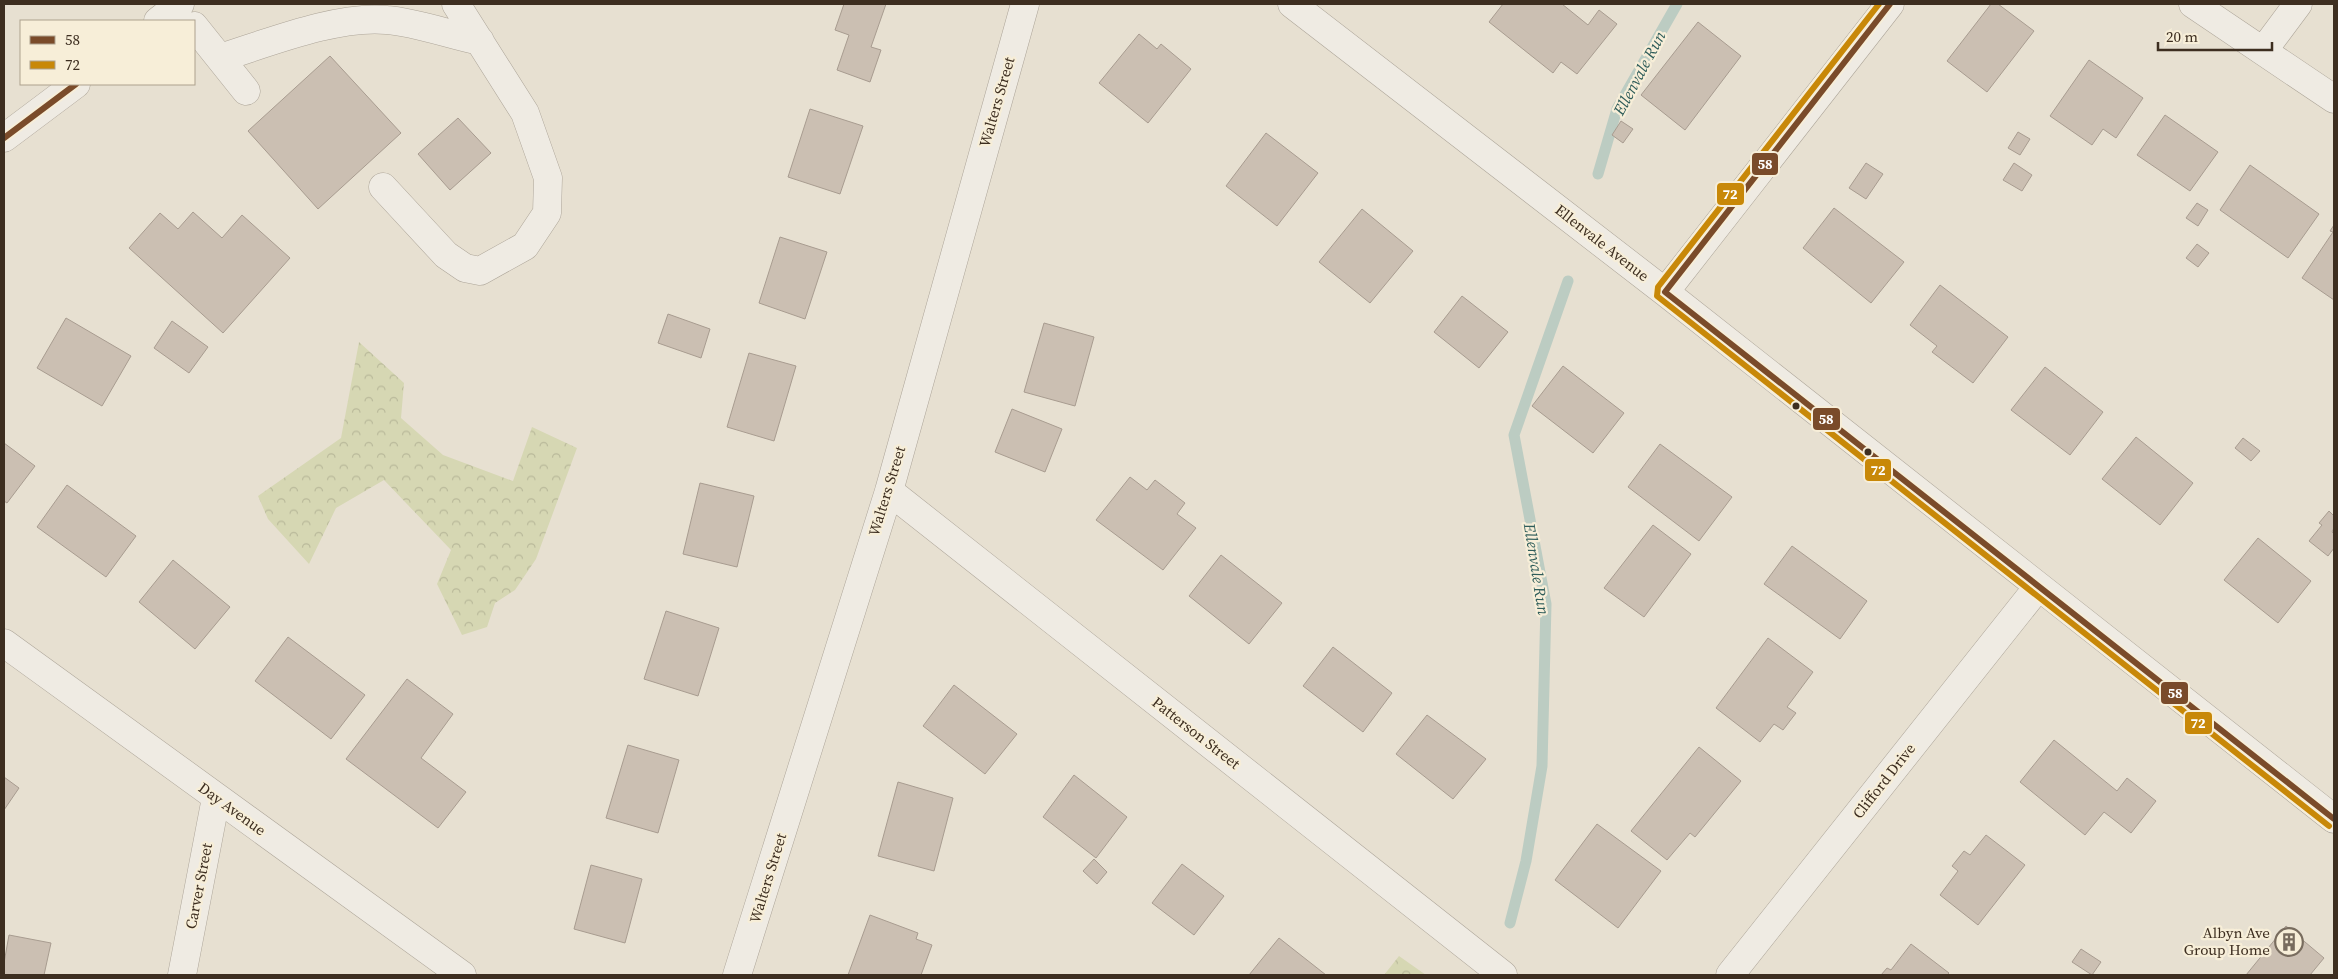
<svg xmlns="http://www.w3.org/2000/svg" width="2338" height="979" font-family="'Source Serif 4',serif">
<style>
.forest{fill:url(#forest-crowns)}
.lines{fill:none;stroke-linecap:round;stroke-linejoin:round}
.stream{stroke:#bcccc2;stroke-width:11}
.building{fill:#cbbfb2;stroke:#a89c90}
.minor-casing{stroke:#ada599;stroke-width:29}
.minor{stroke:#efebe3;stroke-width:28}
.bus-1-casing{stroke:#f7eed8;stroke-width:10}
.bus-2-casing{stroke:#f7eed8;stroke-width:10}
.bus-1{stroke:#7a4b2a;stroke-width:6}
.bus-2{stroke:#c88808;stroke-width:6}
.bus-dot{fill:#3d2e20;stroke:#f7eed8;stroke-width:2}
.labels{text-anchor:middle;stroke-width:4.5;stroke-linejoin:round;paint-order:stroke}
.street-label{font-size:15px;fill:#3d2e20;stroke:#f7eed8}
.poi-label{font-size:15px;fill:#3d2e20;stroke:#f7eed8;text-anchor:end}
.water-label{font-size:16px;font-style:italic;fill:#2f5d5a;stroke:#f7eed8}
.line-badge{stroke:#f7eed8;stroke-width:2}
.badge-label{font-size:14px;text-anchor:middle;font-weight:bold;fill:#fff}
</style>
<defs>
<pattern id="forest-crowns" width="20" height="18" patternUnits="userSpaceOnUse" patternTransform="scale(1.25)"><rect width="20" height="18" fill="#d6d7b3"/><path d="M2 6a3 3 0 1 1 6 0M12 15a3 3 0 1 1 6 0" fill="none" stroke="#b9b99a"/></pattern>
</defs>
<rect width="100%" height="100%" fill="#e7e0d1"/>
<path class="forest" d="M 359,342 L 404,383 L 401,418 L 443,455 L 513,481 L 532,427 L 577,448 L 536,559 L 515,590 L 495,603 L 487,627 L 462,635 L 437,584 L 451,550 L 384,480 L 336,508 L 309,564 L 268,519 L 258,496 L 341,438 Z
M 1399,956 L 1426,975 L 1384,975 Z"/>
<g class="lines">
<path class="stream" d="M 1598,174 L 1617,109 L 1677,4
M 1510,923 L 1526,861 L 1542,766 L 1546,604 L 1514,435 L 1568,281"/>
</g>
<path class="building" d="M 844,4 L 886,4 L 871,47 L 881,50 L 870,82 L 837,70 L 849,35 L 835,30 Z
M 1503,4 L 1562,4 L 1588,25 L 1599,10 L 1617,24 L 1577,74 L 1561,62 L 1553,73 L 1489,22 Z
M 1991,4 L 1998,4 L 2034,31 L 1987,92 L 1947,61 Z
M 1698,22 L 1741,56 L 1685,130 L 1641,95 Z
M 1139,34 L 1157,49 L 1161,44 L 1191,69 L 1148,123 L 1099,83 Z
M 330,56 L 401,133 L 318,209 L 248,131 Z
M 2089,60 L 2143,98 L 2116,138 L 2103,129 L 2092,145 L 2050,116 Z
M 810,109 L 863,126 L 840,194 L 788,177 Z
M 2165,115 L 2218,152 L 2190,191 L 2137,155 Z
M 458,118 L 491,153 L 450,190 L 418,154 Z
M 1621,121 L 1633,129 L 1623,143 L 1612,135 Z
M 2018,132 L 2030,139 L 2020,155 L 2008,148 Z
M 1266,133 L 1318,173 L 1277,226 L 1226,186 Z
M 1866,163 L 1883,174 L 1866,199 L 1849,188 Z
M 2014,163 L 2032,175 L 2022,191 L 2003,180 Z
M 2250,165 L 2319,214 L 2288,258 L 2220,210 Z
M 2197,203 L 2208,210 L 2198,226 L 2186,218 Z
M 1834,208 L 1904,262 L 1871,303 L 1803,248 Z
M 1362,209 L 1413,251 L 1370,303 L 1319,262 Z
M 193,212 L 222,238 L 242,215 L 290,258 L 223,333 L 129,248 L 160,213 L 178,229 Z
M 2334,225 L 2334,300 L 2302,278 L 2333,232 L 2330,231 Z
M 780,237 L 827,252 L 805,319 L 759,303 Z
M 2197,244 L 2209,253 L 2198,267 L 2186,258 Z
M 1940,285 L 2008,337 L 1973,383 L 1932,352 L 1937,346 L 1910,325 Z
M 1462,296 L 1508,332 L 1479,368 L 1434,332 Z
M 668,314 L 710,329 L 701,358 L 658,343 Z
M 66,318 L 131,356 L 102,406 L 37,368 Z
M 172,321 L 208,347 L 189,373 L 154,348 Z
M 1044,323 L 1094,337 L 1075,406 L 1024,392 Z
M 749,353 L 796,366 L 774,441 L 727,427 Z
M 1563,366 L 1624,413 L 1593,453 L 1532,406 Z
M 2045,367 L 2103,412 L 2070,455 L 2011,410 Z
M 1012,409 L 1062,429 L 1045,472 L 995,452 Z
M 2136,437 L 2193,483 L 2160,525 L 2102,479 Z
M 2243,438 L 2260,451 L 2251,461 L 2235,448 Z
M 4,443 L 35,466 L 7,503 L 4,501 Z
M 1660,444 L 1732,497 L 1699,541 L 1628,487 Z
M 1130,477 L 1147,490 L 1155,480 L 1185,503 L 1177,514 L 1196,528 L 1163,570 L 1096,520 Z
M 700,483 L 754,496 L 737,567 L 683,554 Z
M 67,485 L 136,536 L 106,577 L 37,527 Z
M 2329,511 L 2334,516 L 2334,528 L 2332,532 L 2334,534 L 2334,548 L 2328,556 L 2309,541 L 2322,525 L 2319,523 Z
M 1653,525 L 1691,554 L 1644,617 L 1604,588 Z
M 2258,538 L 2311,581 L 2278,623 L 2224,580 Z
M 1792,546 L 1867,601 L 1840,639 L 1764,584 Z
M 1221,555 L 1282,603 L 1249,644 L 1189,596 Z
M 173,560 L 230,607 L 195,649 L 139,602 Z
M 666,611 L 719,628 L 698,696 L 644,679 Z
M 288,637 L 365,695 L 331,739 L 255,681 Z
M 1768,638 L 1813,672 L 1787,707 L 1796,713 L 1783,730 L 1774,724 L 1760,742 L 1716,708 Z
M 1333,647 L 1392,693 L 1363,732 L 1303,686 Z
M 407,679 L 453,714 L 421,758 L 466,792 L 438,828 L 346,759 Z
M 954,685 L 1017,734 L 985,774 L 923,726 Z
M 1427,715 L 1486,759 L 1453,799 L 1396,754 Z
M 2054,740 L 2117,791 L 2127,778 L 2156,801 L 2131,833 L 2104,812 L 2085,835 L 2020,782 Z
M 628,745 L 679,760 L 658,833 L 606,818 Z
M 1699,747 L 1741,781 L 1695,837 L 1690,833 L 1667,860 L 1631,831 Z
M 1074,775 L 1127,817 L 1096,858 L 1043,817 Z
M 4,777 L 19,788 L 4,810 Z
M 898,782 L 953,798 L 934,871 L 878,856 Z
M 1597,824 L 1661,871 L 1618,928 L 1555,880 Z
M 1986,835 L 2025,865 L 1978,925 L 1940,895 L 1958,871 L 1952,866 L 1964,851 L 1970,855 Z
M 1094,859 L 1107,872 L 1097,884 L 1083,871 Z
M 1182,864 L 1224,896 L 1194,935 L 1152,903 Z
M 591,865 L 642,879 L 625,943 L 574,929 Z
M 870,915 L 918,933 L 916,939 L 932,945 L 921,975 L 848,975 Z
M 2286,926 L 2324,958 L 2310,975 L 2246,975 Z
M 9,935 L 51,943 L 44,975 L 4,975 L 4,963 Z
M 1279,938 L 1326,975 L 1249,975 Z
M 1911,944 L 1949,973 L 1947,975 L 1881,975 L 1887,968 L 1891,970 Z
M 2081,949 L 2101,962 L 2092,975 L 2072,962 Z"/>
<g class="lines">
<defs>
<path id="minor" d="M 1292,4 L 1665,292 L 2334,819
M 2193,4 L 2334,99
M 158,21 L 180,4
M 194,26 L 246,91
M 2263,51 L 2298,4
M 220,58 C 268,43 337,15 387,20 C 415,22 451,35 480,41
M 4,138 L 76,84
M 383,187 L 446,255 L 465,268 L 480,271 L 525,246 L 547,213 L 548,178 L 525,113 L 456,4
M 1665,292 L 1890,4
M 889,491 L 1503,975
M 4,643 L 462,975
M 182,975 L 216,798
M 737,975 L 889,491 L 1025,4
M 1730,975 L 2038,587"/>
</defs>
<use href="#minor" class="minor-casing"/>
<use href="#minor" class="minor"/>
<defs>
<path id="bus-1" d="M 1890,4 L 1665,292 L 2334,819
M 4,138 L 76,84"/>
<path id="bus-2" d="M 1879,4 L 1658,287 L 1657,296 L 2329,826"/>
</defs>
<use href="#bus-1" class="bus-1-casing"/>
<use href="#bus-2" class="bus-2-casing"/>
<use href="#bus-1" class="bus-1"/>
<use href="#bus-2" class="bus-2"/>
</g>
<defs>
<symbol id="building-ring" viewBox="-11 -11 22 22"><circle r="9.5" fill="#f7eed8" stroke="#786c5e" stroke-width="1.5"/><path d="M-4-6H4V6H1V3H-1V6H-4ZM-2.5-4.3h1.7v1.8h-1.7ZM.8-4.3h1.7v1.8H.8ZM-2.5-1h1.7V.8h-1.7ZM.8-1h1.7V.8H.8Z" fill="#786c5e"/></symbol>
</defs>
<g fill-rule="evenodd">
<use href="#building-ring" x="2273" y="926" width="32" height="32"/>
</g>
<g class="bus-dot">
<circle cx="1796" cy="406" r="4.5"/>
<circle cx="1868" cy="452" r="4.5"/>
</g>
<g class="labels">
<g class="street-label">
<text transform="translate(997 102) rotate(-74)" y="5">Walters Street</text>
<text transform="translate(1602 243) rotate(38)" y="5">Ellenvale Avenue</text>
<text transform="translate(887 491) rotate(-73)" y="5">Walters Street</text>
<text transform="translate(1196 733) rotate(38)" y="5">Patterson Street</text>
<text transform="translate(1884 781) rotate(-52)" y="5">Clifford Drive</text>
<text transform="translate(232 809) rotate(36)" y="5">Day Avenue</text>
<text transform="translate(768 878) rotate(-73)" y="5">Walters Street</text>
<text transform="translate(199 886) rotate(-79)" y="5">Carver Street</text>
</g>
<g class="poi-label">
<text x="2270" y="938">Albyn Ave<tspan x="2270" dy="17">Group Home</tspan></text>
</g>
<g class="water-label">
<text transform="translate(1639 73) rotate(-62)" y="6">Ellenvale Run</text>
<text transform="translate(1537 569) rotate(81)" y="6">Ellenvale Run</text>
</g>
</g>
<g class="line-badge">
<rect x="1751" y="152" width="28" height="24" rx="5" fill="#7a4b2a"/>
<rect x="1716" y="182" width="29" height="24" rx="5" fill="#c88808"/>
<rect x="1812" y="407" width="29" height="24" rx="5" fill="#7a4b2a"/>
<rect x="1864" y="458" width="28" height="24" rx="5" fill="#c88808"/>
<rect x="2160" y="681" width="29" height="24" rx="5" fill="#7a4b2a"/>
<rect x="2184" y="711" width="29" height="24" rx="5" fill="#c88808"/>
</g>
<g class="badge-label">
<text x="1765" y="169">58</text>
<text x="1730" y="199">72</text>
<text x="1826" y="424">58</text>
<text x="1878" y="475">72</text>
<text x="2175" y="698">58</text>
<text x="2198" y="728">72</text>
</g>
<rect width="2338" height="979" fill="none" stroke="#3d2e20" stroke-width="10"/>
<rect x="20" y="20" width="175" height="65" fill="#f7eed8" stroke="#ada18e"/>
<rect x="30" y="36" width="25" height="8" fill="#7a4b2a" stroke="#ada18e"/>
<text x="65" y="45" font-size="15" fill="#3d2e20">58</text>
<rect x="30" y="61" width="25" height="8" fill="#c88808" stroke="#ada18e"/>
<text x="65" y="70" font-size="15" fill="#3d2e20">72</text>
<path d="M2158 42v8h114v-8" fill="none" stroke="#3d2e20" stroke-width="2.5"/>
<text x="2166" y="42" font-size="15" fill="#3d2e20" stroke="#f7eed8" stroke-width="4" paint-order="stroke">20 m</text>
</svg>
